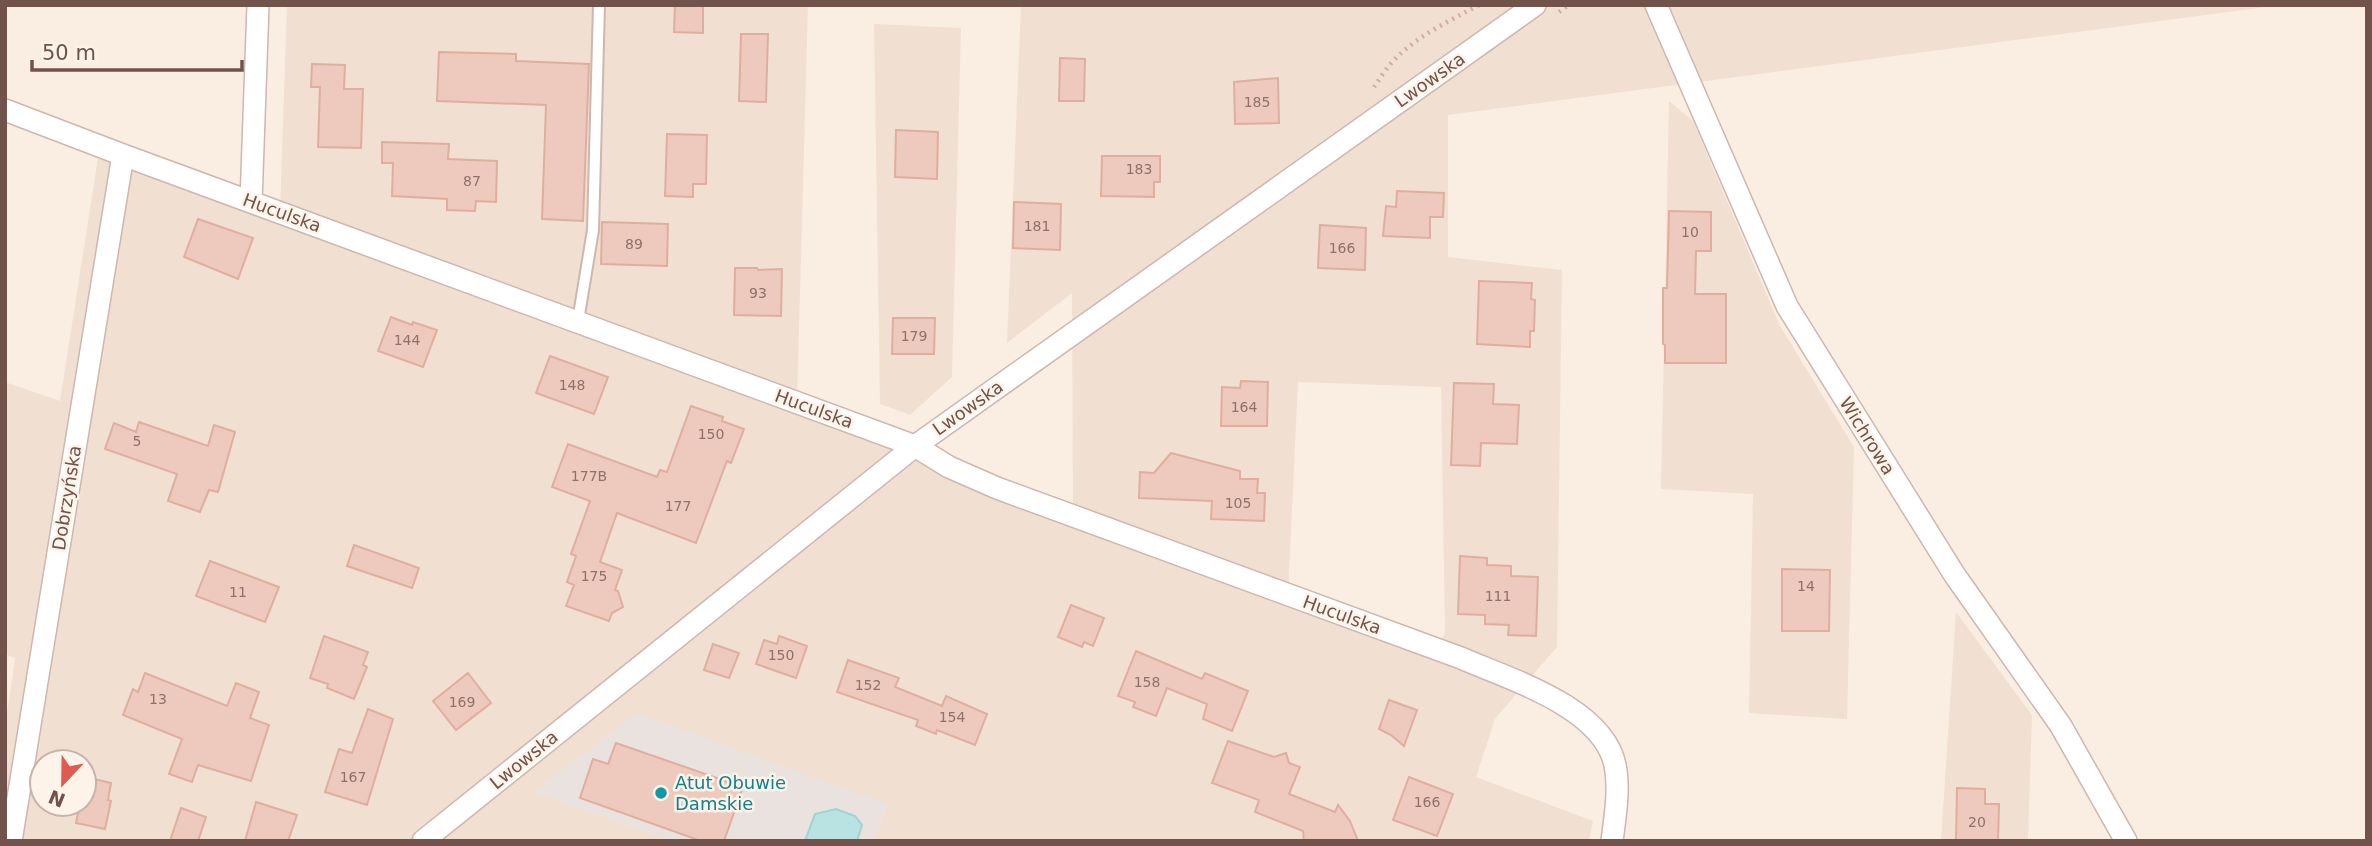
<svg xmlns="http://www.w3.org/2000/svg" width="2372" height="846" font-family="'DejaVu Sans',sans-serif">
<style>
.residential{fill:#f1dfd2;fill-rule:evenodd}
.industrial{fill:#eae2de}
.water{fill:#b9e2e2;stroke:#a0d3d3;stroke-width:2}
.building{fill:#eec9bd;stroke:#dfae9e;stroke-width:2}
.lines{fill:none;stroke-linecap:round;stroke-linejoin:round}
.lane-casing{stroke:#cdb7ae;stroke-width:14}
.street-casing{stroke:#cdb7ae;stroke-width:24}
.path{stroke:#d2aca0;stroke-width:4.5;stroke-dasharray:2 5;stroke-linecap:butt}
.lane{stroke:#fff;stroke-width:10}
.street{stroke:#fff;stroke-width:21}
.culture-dot{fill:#0f9aa8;stroke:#fef3e9;stroke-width:2.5}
.labels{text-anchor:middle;stroke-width:5;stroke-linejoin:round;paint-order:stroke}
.number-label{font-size:14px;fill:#907068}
.street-label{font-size:18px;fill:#71534b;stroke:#fef3e9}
.culture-label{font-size:18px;fill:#0d838f;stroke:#fef3e9;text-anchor:start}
</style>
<rect width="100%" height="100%" fill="#faeee3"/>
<path class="residential" d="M 287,5 L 808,5 L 797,402 L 1073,516 L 1072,293 L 1007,343 L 1021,5 L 2281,5 L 1448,115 L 1448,257 L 1562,270 L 1557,647 L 1495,719 L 1476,777 L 1593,821 L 1589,841 L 873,841 L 887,804 L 534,792 L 673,841 L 5,841 L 5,727 L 15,658 L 5,654 L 5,382 L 60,401 L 100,145 L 280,212 ZM 1298,382 L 1441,387 L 1445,632 L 1439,650 L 1288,595 ZM 42,762 L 84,762 L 84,804 L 42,804 Z
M 874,24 L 961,28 L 952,377 L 910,415 L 880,404 Z
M 1669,101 L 1693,121 L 1780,326 L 1854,447 L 1847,719 L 1749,713 L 1753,494 L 1661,489 Z
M 1956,612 L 2032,715 L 2028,841 L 1941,841 Z"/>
<path class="industrial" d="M 637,713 L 887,804 L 873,841 L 673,841 L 533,792 Z"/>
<path class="water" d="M 836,809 L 855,816 L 862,825 L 857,841 L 805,841 L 815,814 Z"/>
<path class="building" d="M 675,5 L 703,5 L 703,33 L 674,32 Z
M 741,34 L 768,34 L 766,102 L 739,101 Z
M 439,52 L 516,54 L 516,61 L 589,64 L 583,221 L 542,219 L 546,105 L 437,101 Z
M 1060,58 L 1085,59 L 1084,101 L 1059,101 Z
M 312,64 L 345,65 L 344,89 L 363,89 L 361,148 L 318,147 L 320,87 L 311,87 Z
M 1278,78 L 1279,123 L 1235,124 L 1234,82 Z
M 896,130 L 938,132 L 937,179 L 895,177 Z
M 667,134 L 707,135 L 706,184 L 693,184 L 693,197 L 665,196 Z
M 382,142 L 449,144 L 448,159 L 497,161 L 496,202 L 476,201 L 475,211 L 447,210 L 447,199 L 392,196 L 393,163 L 382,163 Z
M 1102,156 L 1160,156 L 1160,182 L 1154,182 L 1154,197 L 1101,196 Z
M 1397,191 L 1444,193 L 1443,217 L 1430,217 L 1430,238 L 1383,236 L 1386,206 L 1396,207 Z
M 1014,202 L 1061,204 L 1060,250 L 1013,248 Z
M 1669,211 L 1711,212 L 1711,251 L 1696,251 L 1695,294 L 1726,294 L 1726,363 L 1665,363 L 1665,345 L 1663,344 L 1663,288 L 1667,288 Z
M 198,219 L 253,238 L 238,279 L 184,257 Z
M 602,222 L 668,224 L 667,266 L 601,264 Z
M 1320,225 L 1366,228 L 1365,270 L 1318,268 Z
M 735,268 L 757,268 L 758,270 L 782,269 L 781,316 L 734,315 Z
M 1479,281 L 1532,283 L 1531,299 L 1535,300 L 1534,331 L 1530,331 L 1530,347 L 1477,344 Z
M 391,317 L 412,325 L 413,322 L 437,330 L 423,367 L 378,351 Z
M 893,318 L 935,318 L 934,354 L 892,354 Z
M 550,356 L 608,377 L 594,414 L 536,393 Z
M 1241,381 L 1268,382 L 1267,426 L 1221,426 L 1222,387 L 1240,388 Z
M 1454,383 L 1494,384 L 1493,404 L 1519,405 L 1517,444 L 1481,443 L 1480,466 L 1451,465 Z
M 691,406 L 723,417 L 722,421 L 744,429 L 731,463 L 727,461 L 696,543 L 617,513 L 600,562 L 622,570 L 615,590 L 618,591 L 623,607 L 612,613 L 609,621 L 566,606 L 574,585 L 567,582 L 576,556 L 571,554 L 590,501 L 552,487 L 568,444 L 657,477 L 660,470 L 667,472 Z
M 139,422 L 208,446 L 214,425 L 235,432 L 218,492 L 209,490 L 200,512 L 168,501 L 177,474 L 105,449 L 114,423 L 136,432 Z
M 1171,453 L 1240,471 L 1240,479 L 1258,479 L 1257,493 L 1265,493 L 1264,521 L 1211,519 L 1212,501 L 1139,498 L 1140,472 L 1154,473 Z
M 354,545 L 419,568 L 412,588 L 347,566 Z
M 1460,556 L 1487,558 L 1487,565 L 1511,566 L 1511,576 L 1538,577 L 1536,636 L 1508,635 L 1509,625 L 1485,624 L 1485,615 L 1458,614 Z
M 210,561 L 279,587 L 265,622 L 196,596 Z
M 1782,569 L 1830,570 L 1829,631 L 1782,631 Z
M 1071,605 L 1104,618 L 1093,646 L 1084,642 L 1082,647 L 1058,637 Z
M 324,636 L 368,652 L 363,665 L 367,667 L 354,699 L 327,688 L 328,684 L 310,678 Z
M 779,636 L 807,646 L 796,678 L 756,664 L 764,640 L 777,644 Z
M 713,644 L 739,653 L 729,678 L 704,670 Z
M 1136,651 L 1202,679 L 1205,673 L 1248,691 L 1232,731 L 1203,719 L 1207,704 L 1167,688 L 1156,716 L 1133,707 L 1135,702 L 1118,696 Z
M 848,660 L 899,678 L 895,687 L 942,706 L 946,696 L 987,714 L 975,745 L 937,730 L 936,734 L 916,726 L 918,720 L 837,692 Z
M 145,673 L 227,706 L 236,683 L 259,692 L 250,718 L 269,725 L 251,781 L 198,765 L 192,782 L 169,774 L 182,739 L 123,715 L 133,689 L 138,692 Z
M 468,673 L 491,703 L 456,730 L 433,701 Z
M 1389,700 L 1417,710 L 1404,746 L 1391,735 L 1379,729 Z
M 368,709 L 393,719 L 367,805 L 325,792 L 339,749 L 352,753 Z
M 1228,741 L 1274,757 L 1286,753 L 1289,763 L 1300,767 L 1289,794 L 1335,812 L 1338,805 L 1350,821 L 1358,841 L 1304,841 L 1303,831 L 1255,812 L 1259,800 L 1212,783 Z
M 616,743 L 743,787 L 724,841 L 701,841 L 580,798 L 593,759 L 608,764 Z
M 86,777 L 111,783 L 108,800 L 111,801 L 105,829 L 76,823 L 80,804 L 84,804 Z
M 1409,777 L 1453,794 L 1437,836 L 1393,820 Z
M 1957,788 L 1985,789 L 1985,804 L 1999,804 L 1998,841 L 1956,841 Z
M 256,802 L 297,815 L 288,841 L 245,841 Z
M 181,808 L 206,817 L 198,841 L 170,841 Z"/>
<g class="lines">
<defs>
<path id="lane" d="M 578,321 L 593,230 L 599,5"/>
<path id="street" d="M 1656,5 L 1787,306 L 1954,574 L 2061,726 L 2126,841
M 5,110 L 123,155 L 915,446 L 949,467 L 997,488 L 1461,658 C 1509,679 1603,707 1615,765 C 1620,789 1615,817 1612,841
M 251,202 L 258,5
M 11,841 L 123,155
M 423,841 L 915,446 L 1535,5"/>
</defs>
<use href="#lane" class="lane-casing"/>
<use href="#street" class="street-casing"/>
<path class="path" d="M 1559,12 L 1569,5
M 1374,87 C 1381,77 1388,65 1398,56 C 1421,34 1451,20 1479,5"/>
<use href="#lane" class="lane"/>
<use href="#street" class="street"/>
</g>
<circle class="culture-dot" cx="661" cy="793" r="7"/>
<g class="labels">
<g class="number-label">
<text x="1257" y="107">185</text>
<text x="1139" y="174">183</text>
<text x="472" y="186">87</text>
<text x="1037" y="231">181</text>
<text x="1690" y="237">10</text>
<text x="634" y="249">89</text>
<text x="1342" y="253">166</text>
<text x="758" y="298">93</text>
<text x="914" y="341">179</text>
<text x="407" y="345">144</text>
<text x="572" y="390">148</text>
<text x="1244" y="412">164</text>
<text x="711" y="439">150</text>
<text x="137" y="446">5</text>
<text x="589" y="481">177B</text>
<text x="1238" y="508">105</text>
<text x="678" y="511">177</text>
<text x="594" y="581">175</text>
<text x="1806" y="591">14</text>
<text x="238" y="597">11</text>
<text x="1498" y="601">111</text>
<text x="781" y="660">150</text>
<text x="1147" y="687">158</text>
<text x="868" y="690">152</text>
<text x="158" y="704">13</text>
<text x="462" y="707">169</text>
<text x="952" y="722">154</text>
<text x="353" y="782">167</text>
<text x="1427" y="807">166</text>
<text x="1977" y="827">20</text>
</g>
<g class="street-label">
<text transform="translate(1430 80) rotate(-35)" y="6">Lwowska</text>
<text transform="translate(282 213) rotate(20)" y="6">Huculska</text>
<text transform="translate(968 408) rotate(-35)" y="6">Lwowska</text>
<text transform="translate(814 409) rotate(20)" y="6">Huculska</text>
<text transform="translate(1867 436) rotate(58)" y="6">Wichrowa</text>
<text transform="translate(67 498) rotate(-81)" y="6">Dobrzyńska</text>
<text transform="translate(1342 615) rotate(20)" y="6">Huculska</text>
<text transform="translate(524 760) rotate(-39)" y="6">Lwowska</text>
</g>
<g class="culture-label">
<text x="675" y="789">Atut Obuwie<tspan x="675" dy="21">Damskie</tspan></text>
</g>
</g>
<rect width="2372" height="846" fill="none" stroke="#71534b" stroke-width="14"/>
<g transform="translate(63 783) rotate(202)"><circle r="33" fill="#fef3e9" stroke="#c6b3aa" stroke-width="2"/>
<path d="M0-5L12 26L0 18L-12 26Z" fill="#dd5b50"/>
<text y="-10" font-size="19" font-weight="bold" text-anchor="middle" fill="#71534b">N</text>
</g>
<path d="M32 60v10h210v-10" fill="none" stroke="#71534b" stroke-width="3.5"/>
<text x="42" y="60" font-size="21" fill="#71534b" stroke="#fef3e9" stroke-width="5" paint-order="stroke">50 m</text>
</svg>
